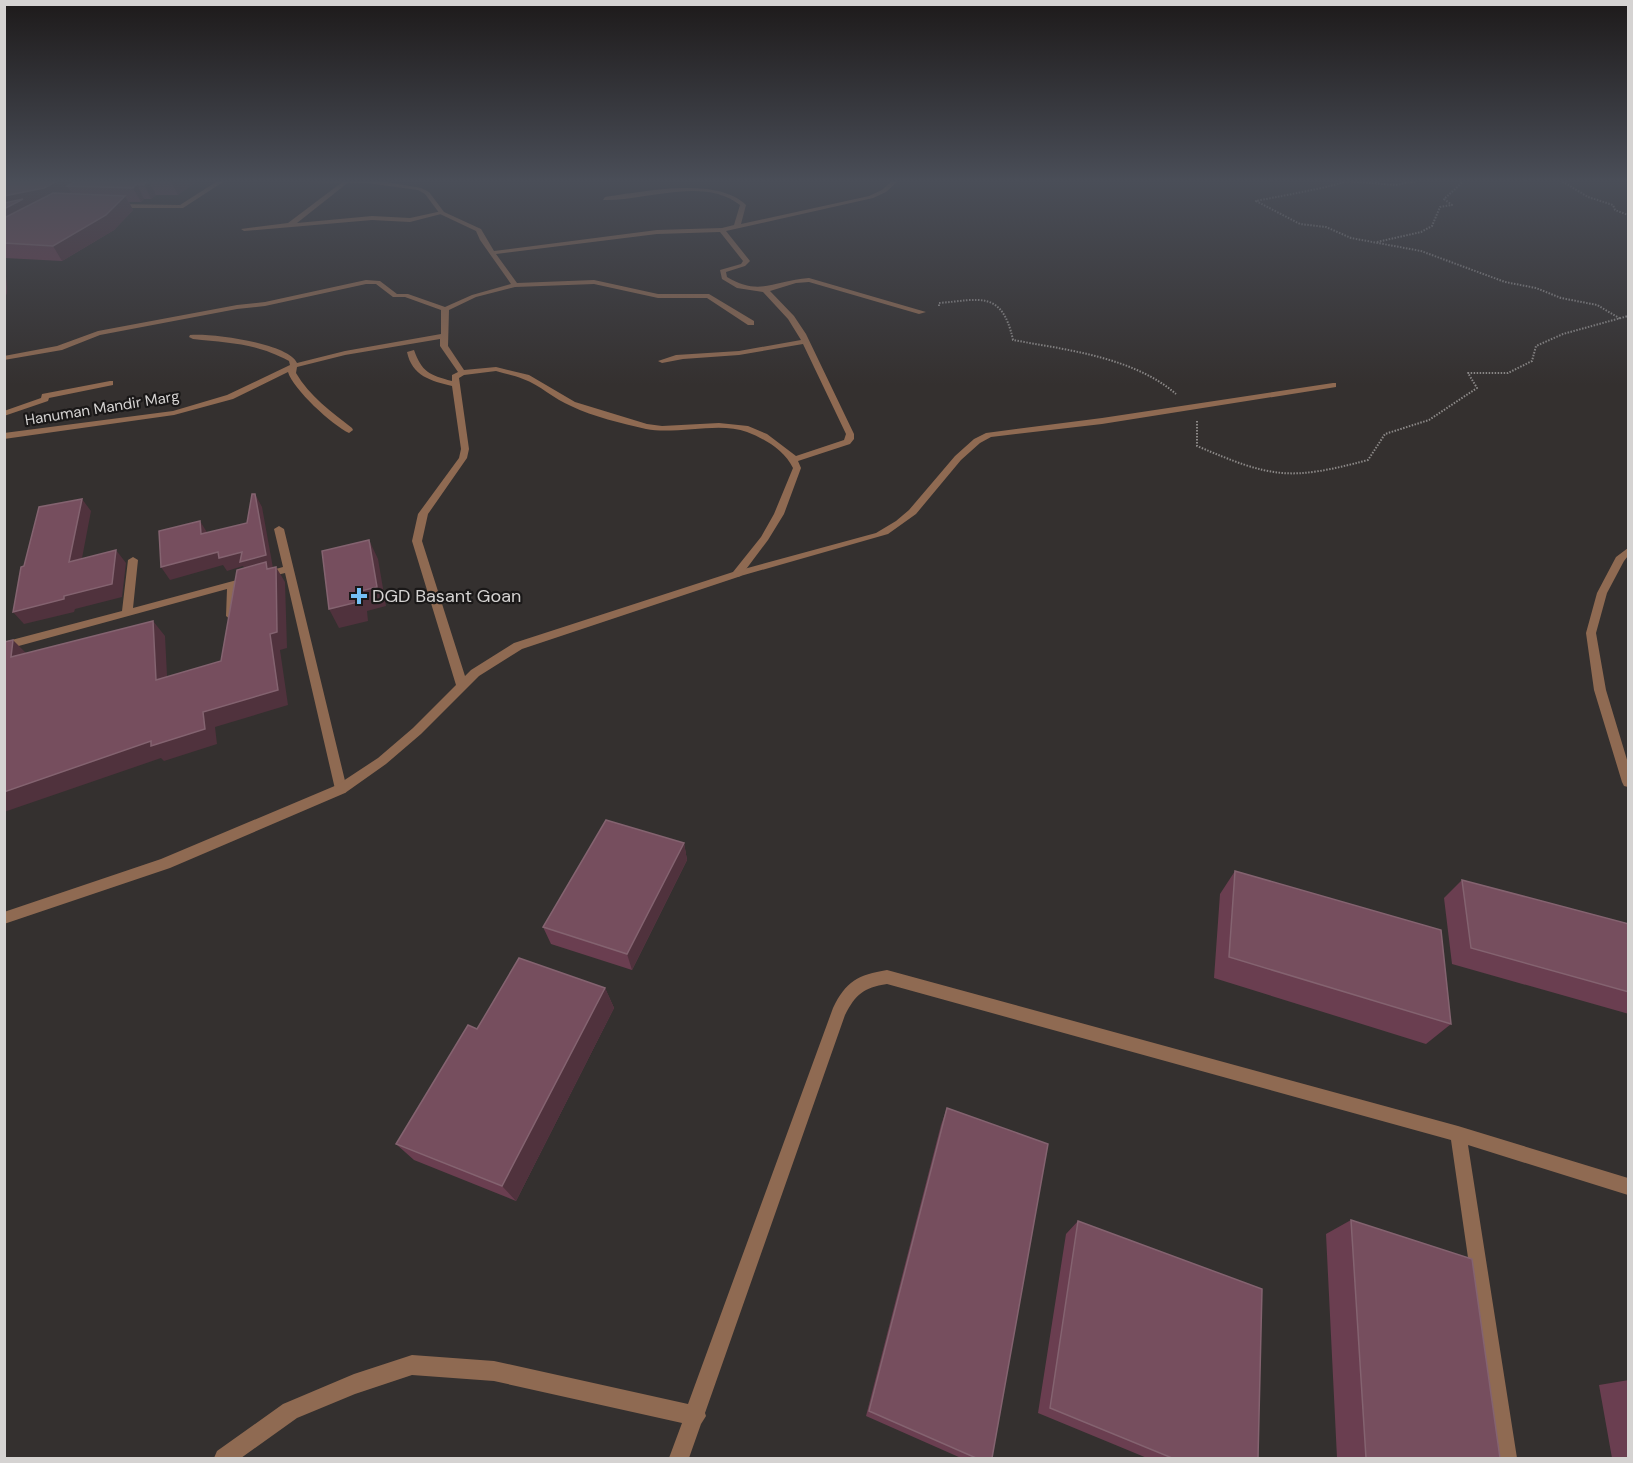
<svg xmlns="http://www.w3.org/2000/svg" width="1633" height="1463" font-family="'DM Sans',sans-serif">
<style>
.lines{fill:none;stroke-linecap:round;stroke-linejoin:round}
.path{stroke:#8b8887;stroke-width:2;stroke-dasharray:1.5 1.5;stroke-linecap:butt}
.lane{fill:#8f6a52;fill-rule:evenodd}
.street{fill:#8f6a52;fill-rule:evenodd}
.wall{fill:#6a3e50}
.shaded-wall{fill:#50323d}
.building{fill:#764e5e;stroke:#846370;stroke-width:1.5}
.poi-dot{fill:#74c0f6;stroke:#1a1818;stroke-width:2}
.labels{text-anchor:middle;stroke-width:4.5;stroke-linejoin:round;paint-order:stroke}
.far-street-label{font-size:15px;fill:#d5d3d2;stroke:#1a1818}
.poi-label{font-size:18px;fill:#d5d3d2;stroke:#1a1818;text-anchor:start}
</style>
<rect width="100%" height="100%" fill="#34302f"/>
<g class="lines">
<path class="path" d="M 1421,180 L 1396,185 L 1345,181 C 1339,186 1270,198 1256,201 L 1300,224 L 1326,227 L 1351,238 L 1421,251 L 1505,282 L 1536,288 L 1561,298 L 1597,305 L 1621,319
M 1560,180 L 1588,197 L 1613,205 L 1615,210 L 1628,215
M 1377,242 L 1421,232 L 1432,226 L 1440,207 L 1452,205 L 1444,199 L 1465,180
M 939,306 L 939,303 C 979,300 1002,289 1013,340 C 1067,350 1133,357 1176,394
M 1197,421 L 1197,446 C 1272,478 1289,481 1368,460 L 1385,434 L 1429,420 L 1477,388 L 1468,373 L 1508,373 L 1532,361 L 1536,346 L 1563,334 L 1628,316"/>
<path class="lane" d="M 345,180 L 350,181 L 297,223 L 372,216 L 410,218 L 442,211 L 445,213 L 410,222 L 372,220 L 244,231 L 241,229 L 288,223 Z
M 1333,383 L 1336,383 L 1336,387 L 1102,424 L 991,437 L 980,443 L 961,460 L 916,514 L 888,534 L 737,577 L 732,574 L 733,572 L 876,533 L 896,521 L 909,510 L 955,456 L 974,439 L 986,433 L 1102,418 Z
M 279,526 L 284,529 L 347,789 L 345,793 L 337,793 L 335,789 L 285,573 L 265,578 L 260,575 L 261,573 L 283,567 L 274,529 Z
M 1628,548 L 1628,556 L 1624,561 L 1607,593 L 1596,633 L 1606,690 L 1628,763 L 1628,787 L 1624,786 L 1622,782 L 1594,690 L 1586,633 L 1597,593 L 1616,557 Z
M 133,557 L 138,560 L 133,608 L 248,577 L 253,580 L 252,582 L 237,586 L 235,619 L 231,620 L 226,616 L 227,589 L 4,650 L 4,642 L 122,611 L 128,560 Z
M 887,970 L 1458,1126 L 1628,1178 L 1628,1195 L 1468,1145 L 1517,1458 L 1497,1458 L 1451,1140 L 887,984 C 863,988 856,994 845,1015 L 705,1413 L 706,1416 L 701,1424 L 689,1458 L 669,1458 L 682,1423 L 494,1381 L 412,1375 L 355,1394 L 297,1418 L 241,1458 L 214,1458 L 217,1451 L 283,1404 L 354,1374 L 412,1355 L 494,1361 L 688,1404 L 833,1008 C 846,981 858,975 887,970 Z"/>
<path class="street" d="M 219,180 L 226,180 L 183,208 L 116,208 L 113,206 L 116,204 L 180,205 Z
M 299,180 L 375,180 L 421,188 L 429,192 L 444,212 L 481,229 L 494,251 L 657,230 L 722,228 L 734,225 L 740,205 C 704,176 645,201 603,200 L 605,197 C 643,192 716,176 746,205 L 741,224 L 869,196 L 882,190 L 893,180 L 899,180 L 886,192 L 873,198 L 726,231 L 750,261 L 745,266 L 726,272 L 727,277 C 760,297 775,280 809,278 L 926,312 L 919,314 L 809,282 L 796,283 L 770,291 L 794,316 L 806,334 L 854,434 L 854,439 L 850,444 L 798,461 L 801,468 L 784,514 L 768,540 L 741,576 L 522,649 L 479,676 L 421,734 L 386,764 L 345,793 L 170,868 L 4,924 L 4,912 L 161,859 L 337,785 L 378,758 L 413,728 L 456,685 L 412,541 L 418,514 L 459,458 L 461,449 L 452,386 C 431,381 412,376 407,352 L 414,350 C 422,372 429,375 452,381 L 452,375 L 458,372 L 440,346 L 440,339 L 345,355 L 297,367 L 296,373 C 309,396 332,412 352,428 L 353,430 L 349,433 C 332,425 293,389 288,372 L 233,399 L 174,415 L 4,439 L 4,433 L 173,411 L 227,395 L 290,365 L 289,361 C 255,343 230,343 193,339 L 189,337 L 190,335 C 211,333 288,343 297,363 L 345,351 L 441,334 L 441,310 L 405,297 L 393,297 L 376,284 L 366,284 L 265,306 L 237,309 L 100,335 L 62,350 L 4,360 L 4,356 L 57,346 L 98,331 L 237,305 L 265,302 L 366,280 L 380,281 L 397,294 L 408,294 L 445,307 L 472,295 L 511,284 L 480,240 L 476,231 L 440,214 L 425,194 L 418,190 L 367,183 L 302,182 ZM 720,232 L 743,261 L 741,264 L 720,270 L 722,279 L 737,288 L 763,292 L 788,319 L 801,340 L 739,351 L 676,355 L 658,361 L 662,363 L 683,359 L 739,355 L 803,344 L 846,434 L 844,440 L 796,456 L 767,434 L 748,426 L 719,423 L 662,426 L 647,424 L 575,402 L 529,375 L 496,367 L 464,370 L 448,346 L 449,310 L 476,297 L 515,287 L 594,284 L 658,298 L 707,298 L 748,325 L 754,325 L 754,321 L 709,294 L 658,294 L 594,280 L 517,283 L 496,254 L 657,234 ZM 496,371 C 505,374 514,375 523,379 C 540,385 554,399 571,406 C 594,417 621,423 646,429 C 677,435 719,421 747,432 C 765,439 784,450 793,468 L 774,514 L 761,537 L 733,572 L 514,643 L 471,670 L 465,676 L 422,541 L 428,514 L 467,458 L 469,449 L 459,378 L 464,375 Z
M 110,381 L 113,381 L 113,385 L 49,398 L 48,401 L 4,416 L 4,411 L 41,398 L 42,394 Z"/>
</g>
<path class="wall" d="M 4,180 L 198,180 L 178,195 L 156,195 L 151,199 L 144,199 L 141,202 L 129,202 L 133,210 L 114,230 L 62,261 L 5,258 L 7,294 L 4,295 Z
M 684,843 L 687,860 L 632,970 L 551,944 L 543,927 Z
M 1235,871 L 1451,1024 L 1426,1044 L 1214,978 L 1220,894 Z
M 1462,880 L 1629,924 L 1629,1014 L 1452,964 L 1444,898 Z
M 605,988 L 614,1008 L 516,1201 L 414,1160 L 396,1144 Z
M 947,1108 L 992,1458 L 961,1458 L 866,1416 L 941,1125 Z
M 1351,1220 L 1500,1458 L 1337,1458 L 1326,1234 Z
M 1078,1221 L 1258,1458 L 1147,1458 L 1038,1413 L 1066,1234 Z
M 1629,1380 L 1629,1458 L 1612,1458 L 1599,1385 Z"/>
<path class="shaded-wall" d="M 59,180 L 93,180 L 67,186 L 71,192 L 4,229 L 4,196 Z
M 172,180 L 198,180 L 178,195 L 171,181 Z
M 149,181 L 156,195 L 151,199 L 144,184 Z
M 137,184 L 144,199 L 141,202 L 133,188 Z
M 125,196 L 133,210 L 114,230 L 62,261 L 53,246 Z
M 4,258 L 7,294 L 4,295 Z
M 255,494 L 262,507 L 273,568 L 248,574 L 243,566 L 227,571 L 223,565 L 170,580 L 161,567 L 218,552 L 242,552 Z
M 82,499 L 91,511 L 79,574 L 69,562 Z
M 200,521 L 208,534 L 201,534 Z
M 369,540 L 378,559 L 386,606 L 367,611 L 368,621 L 339,628 L 329,609 Z
M 116,550 L 126,563 L 122,597 L 75,609 L 74,612 L 24,624 L 13,612 L 64,596 Z
M 276,567 L 285,582 L 287,648 L 280,650 L 288,705 L 215,727 L 217,744 L 164,761 L 161,758 L 4,812 L 4,792 L 203,712 L 270,634 Z
M 153,621 L 165,636 L 168,695 L 156,680 Z
M 13,640 L 28,655 L 11,657 Z
M 684,843 L 687,860 L 632,970 L 627,954 Z
M 605,988 L 614,1008 L 516,1201 L 502,1186 Z"/>
<path class="building" d="M 12,180 L 59,180 L 44,188 L 4,196 L 4,181 Z
M 77,180 L 172,180 L 171,181 L 149,181 L 144,184 L 137,184 L 133,188 L 67,186 Z
M 53,193 L 125,196 L 106,215 L 53,246 L 4,243 L 4,218 Z
M 23,199 L 4,209 L 4,203 Z
M 252,494 L 255,494 L 266,555 L 240,562 L 242,552 L 219,558 L 218,552 L 161,567 L 159,531 L 200,521 L 201,534 L 247,523 Z
M 82,499 L 69,562 L 116,550 L 112,584 L 64,596 L 64,599 L 13,612 L 21,567 L 24,566 L 39,507 Z
M 369,540 L 377,587 L 357,592 L 358,602 L 329,609 L 322,551 Z
M 266,562 L 267,569 L 276,567 L 277,632 L 270,634 L 278,690 L 203,712 L 205,729 L 151,746 L 151,741 L 4,792 L 4,642 L 13,640 L 11,657 L 153,621 L 156,680 L 221,661 L 237,570 Z
M 606,820 L 684,843 L 627,954 L 543,927 Z
M 1235,871 L 1441,930 L 1451,1024 L 1229,957 Z
M 1462,880 L 1629,924 L 1629,992 L 1471,948 Z
M 519,958 L 605,988 L 502,1186 L 396,1144 L 468,1025 L 477,1029 Z
M 947,1108 L 1048,1144 L 992,1458 L 976,1458 L 869,1411 Z
M 1351,1220 L 1472,1259 L 1500,1458 L 1366,1458 Z
M 1078,1221 L 1262,1289 L 1258,1458 L 1172,1458 L 1050,1408 Z"/>
<linearGradient id="sky" x2="0" y2="1"><stop stop-color="#1d1a1a"/><stop offset="0.47" stop-color="#4a4e58"/><stop offset="1" stop-color="#4a4e58" stop-opacity="0"/></linearGradient>
<rect width="1633" height="385" fill="url(#sky)"/>
<path class="poi-dot" d="M356 587h6v6h6v6h-6v6h-6v-6h-6v-6h6z"/>
<g class="labels">
<g class="far-street-label">
<text transform="translate(102 408) rotate(-9)" y="5">Hanuman Mandir Marg</text>
</g>
<g class="poi-label">
<text x="372" y="602">DGD Basant Goan</text>
</g>
</g>
<rect width="1633" height="1463" fill="none" stroke="#d5d3d2" stroke-width="12"/>
</svg>
